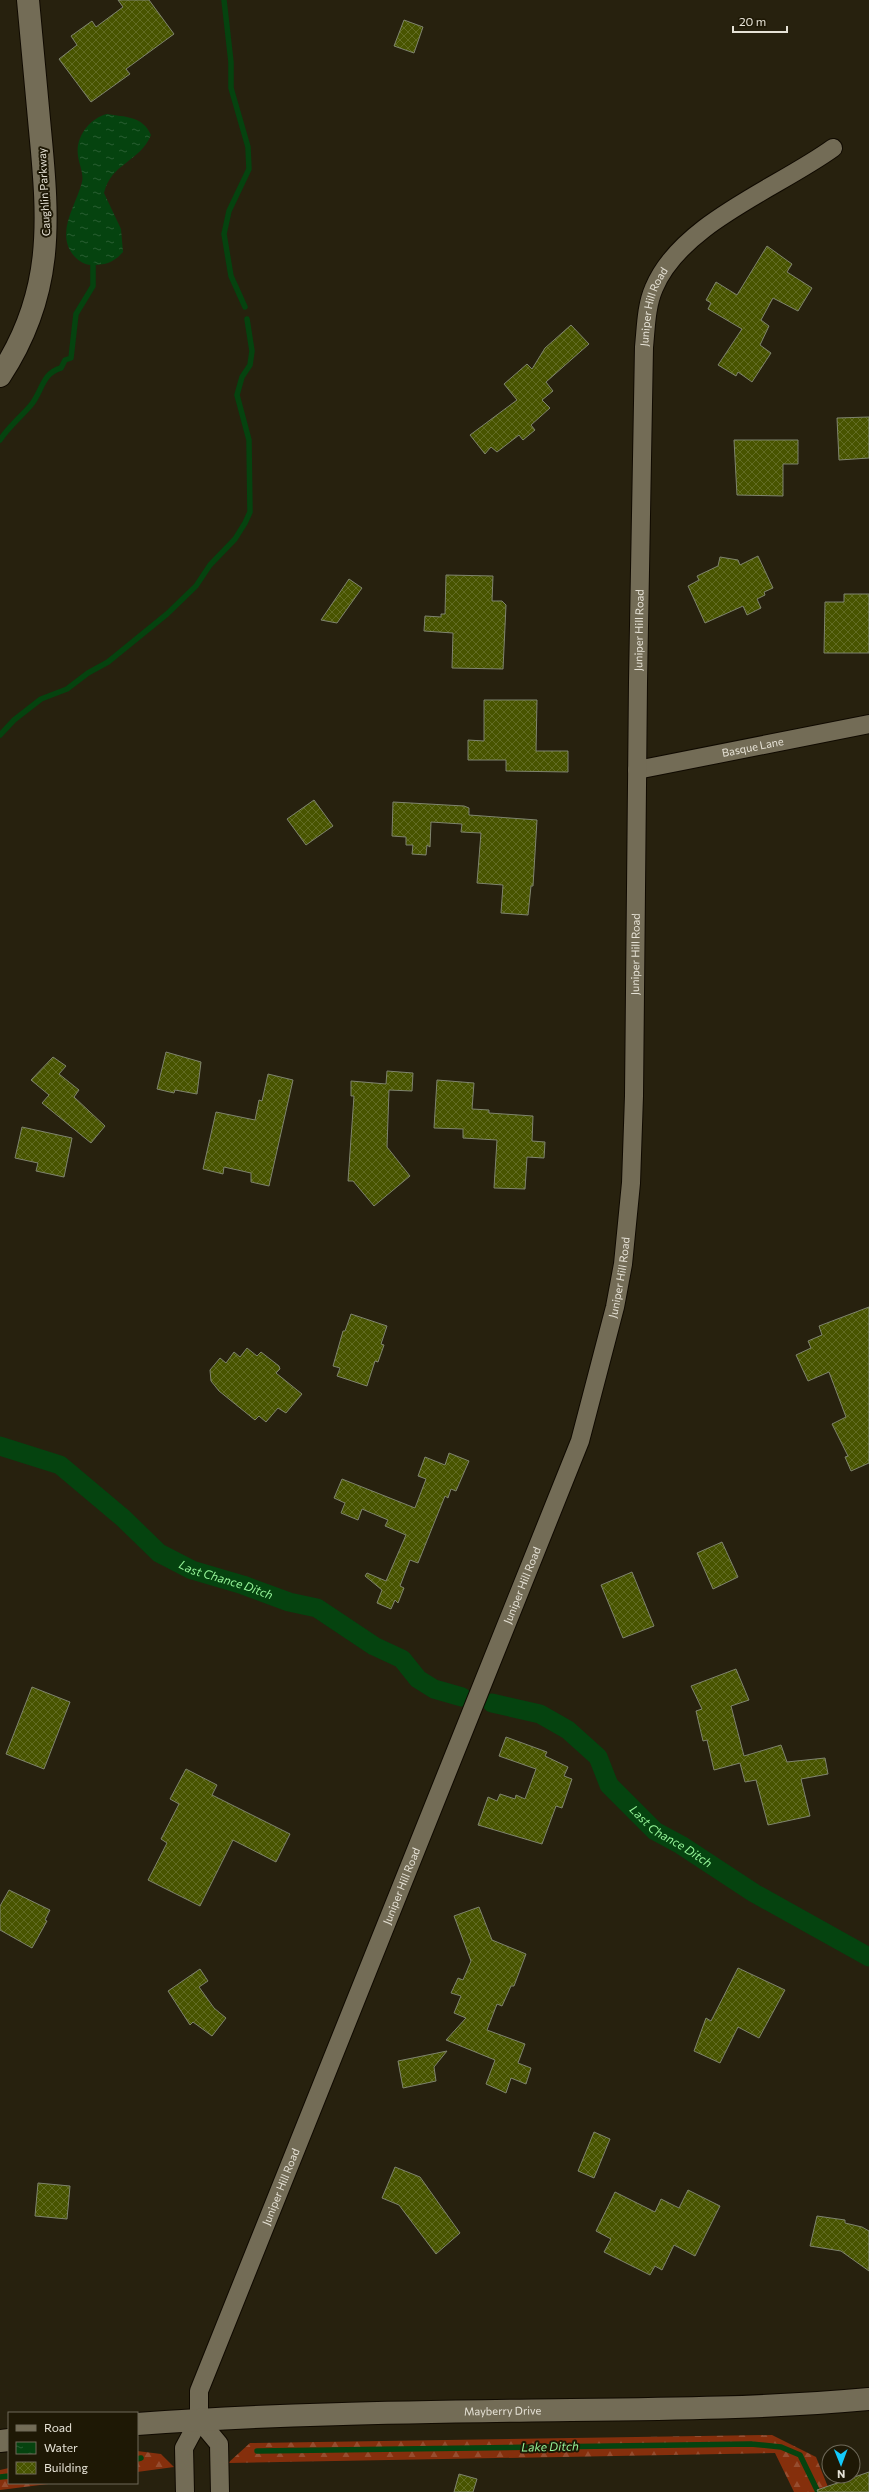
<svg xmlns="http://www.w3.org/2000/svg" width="869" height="2492" font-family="Commissioner,sans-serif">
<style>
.forest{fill:url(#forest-firs)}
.water{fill:url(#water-ripples)}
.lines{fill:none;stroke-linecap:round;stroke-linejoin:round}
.stream{stroke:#05430f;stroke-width:5.5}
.canal{stroke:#05430f;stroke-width:19}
.building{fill:url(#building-cross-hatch);stroke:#7f846e}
.street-casing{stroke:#100a00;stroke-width:20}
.secondary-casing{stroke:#100a00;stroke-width:24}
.street{stroke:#736c56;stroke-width:18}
.secondary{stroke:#736c56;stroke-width:22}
.labels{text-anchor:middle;stroke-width:4;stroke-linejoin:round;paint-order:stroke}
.street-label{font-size:11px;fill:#e6e2d6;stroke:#1e1805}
.water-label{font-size:12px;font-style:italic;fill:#94f498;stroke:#1e1805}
</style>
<defs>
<pattern id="forest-firs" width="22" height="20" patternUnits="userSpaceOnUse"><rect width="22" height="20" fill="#852f0c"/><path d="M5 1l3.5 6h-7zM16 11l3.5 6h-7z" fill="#964d2f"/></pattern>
<pattern id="water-ripples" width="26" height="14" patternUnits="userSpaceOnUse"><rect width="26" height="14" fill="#05430f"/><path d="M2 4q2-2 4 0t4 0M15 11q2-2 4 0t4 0" fill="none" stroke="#295e31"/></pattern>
<pattern id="building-cross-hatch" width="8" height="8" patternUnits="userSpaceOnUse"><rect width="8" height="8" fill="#485400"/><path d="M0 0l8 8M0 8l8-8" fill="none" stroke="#626c24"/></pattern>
</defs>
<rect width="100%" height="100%" fill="#27210e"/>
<path class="forest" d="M 772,2435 L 816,2457 L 830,2492 L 794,2492 L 775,2453 L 228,2463 L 250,2443 Z
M 137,2451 L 161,2454 L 174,2467 L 137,2472 Z
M 9,2468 L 9,2483 L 56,2483 L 0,2490 L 0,2470 Z"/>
<path class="water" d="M 107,114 C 125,117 143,116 151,135 C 140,162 111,163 104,193 L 121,229 L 123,252 C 113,263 106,265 91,265 C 85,265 79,261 75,257 C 54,234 76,206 82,182 C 84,174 79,164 78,156 C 75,137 90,118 107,114 Z"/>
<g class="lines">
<path class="stream" d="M 224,0 L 231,62 L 231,88 L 248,147 L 249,169 L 229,211 L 224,234 L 231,276 L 245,307
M 0,440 C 9,426 21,417 31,405 C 42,392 42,373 61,368 L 65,360 L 71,358 L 76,314 L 93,286 L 93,265
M 0,735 L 14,720 L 41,699 L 67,689 L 88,673 L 108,662 L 167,614 L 196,586 L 210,565 L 235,539 L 245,523 L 250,512 L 249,440 L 237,395 L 242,377 L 250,365 L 252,351 L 247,319
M 257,2451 L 751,2444 L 781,2447 L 800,2455 L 818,2492
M 137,2459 L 141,2458
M 0,2477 L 9,2476"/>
<g class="canal">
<path id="s1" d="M 0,1446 L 60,1465 L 123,1518 L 159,1553 L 192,1570 L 243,1585 L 289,1602 L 317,1608 L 374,1646 L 402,1659 L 418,1679 L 434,1689 L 462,1697"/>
<path id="s2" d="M 492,1703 L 540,1714 L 568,1730 L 598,1757 L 609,1785 L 655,1831 L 681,1845 L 754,1893 L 869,1957"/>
</g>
</g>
<path class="building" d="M 118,0 L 149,0 L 174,34 L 126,69 L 130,74 L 91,102 L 59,59 L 77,45 L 71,36 L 92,21 L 96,27 L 123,7 Z
M 404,20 L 423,27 L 414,53 L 394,46 Z
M 767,246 L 792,264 L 787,272 L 812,288 L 798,311 L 773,298 L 761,320 L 769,326 L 760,345 L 771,353 L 752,382 L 738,372 L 736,376 L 718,365 L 742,329 L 708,309 L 711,303 L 706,300 L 716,282 L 737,295 Z
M 571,325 L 589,344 L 546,382 L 553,391 L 542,400 L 550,408 L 531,425 L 535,430 L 523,440 L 519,435 L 497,452 L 491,447 L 485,454 L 470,435 L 517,400 L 504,384 L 527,364 L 532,369 L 545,348 Z
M 869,417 L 869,458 L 839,460 L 837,418 Z
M 734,440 L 798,440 L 798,464 L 783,464 L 783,496 L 737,495 Z
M 758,556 L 773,588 L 764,592 L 765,595 L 757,599 L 761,608 L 747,615 L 743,606 L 705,623 L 688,586 L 699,580 L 697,576 L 718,566 L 720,557 L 738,560 L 740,565 Z
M 446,575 L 493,576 L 492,601 L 502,601 L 506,605 L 503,669 L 452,668 L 453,633 L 424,631 L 425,616 L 441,617 L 441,614 L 445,614 Z
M 349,579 L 362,588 L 337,623 L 321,620 Z
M 844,594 L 869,594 L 869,653 L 824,653 L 825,602 L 844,602 Z
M 484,700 L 537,700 L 536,751 L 568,751 L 568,772 L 506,771 L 506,760 L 468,760 L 468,740 L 484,741 Z
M 314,800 L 333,826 L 306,845 L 287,819 Z
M 393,802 L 464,806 L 469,808 L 469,815 L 537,820 L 533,886 L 531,886 L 528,915 L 501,913 L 503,885 L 477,883 L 481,833 L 461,832 L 462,824 L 431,822 L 430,847 L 427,845 L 426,855 L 412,854 L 413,845 L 406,845 L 406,837 L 392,836 Z
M 166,1052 L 201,1062 L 197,1094 L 175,1090 L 174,1093 L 157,1089 Z
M 53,1057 L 66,1066 L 59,1074 L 79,1090 L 74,1097 L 105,1126 L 91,1143 L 42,1103 L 49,1095 L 31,1080 Z
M 387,1071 L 413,1073 L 412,1091 L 389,1090 L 387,1147 L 410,1176 L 374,1206 L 353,1181 L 348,1181 L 354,1096 L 351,1096 L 351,1081 L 386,1084 Z
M 268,1074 L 293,1080 L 269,1186 L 251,1182 L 251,1173 L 224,1167 L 223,1174 L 203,1169 L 216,1112 L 255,1120 L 259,1100 L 262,1101 Z
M 437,1080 L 474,1083 L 472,1109 L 489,1110 L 489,1113 L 533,1116 L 532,1141 L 545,1142 L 544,1158 L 527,1157 L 525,1189 L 494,1188 L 497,1140 L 463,1138 L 463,1129 L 434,1128 Z
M 22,1127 L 72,1138 L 64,1177 L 36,1171 L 38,1163 L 15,1158 Z
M 869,1307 L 869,1463 L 851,1471 L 845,1457 L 848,1456 L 832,1424 L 846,1417 L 829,1372 L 808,1381 L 796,1355 L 811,1348 L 808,1341 L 822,1335 L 819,1326 Z
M 351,1314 L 387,1326 L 381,1344 L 384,1345 L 378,1362 L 375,1361 L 367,1386 L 337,1376 L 340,1368 L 333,1366 L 343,1331 L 345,1331 Z
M 247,1348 L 257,1356 L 261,1352 L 279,1366 L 280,1369 L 276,1373 L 302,1394 L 286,1413 L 278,1408 L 266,1422 L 259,1416 L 255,1420 L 219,1391 L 211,1381 L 210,1370 L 220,1358 L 226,1363 L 234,1352 L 240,1357 Z
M 449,1453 L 469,1461 L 456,1491 L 451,1489 L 448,1498 L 445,1496 L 418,1563 L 410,1560 L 400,1586 L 404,1588 L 398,1603 L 395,1600 L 391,1609 L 377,1603 L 382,1590 L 365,1576 L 367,1573 L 386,1581 L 406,1535 L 385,1526 L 388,1520 L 362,1509 L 358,1520 L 341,1513 L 345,1503 L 334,1498 L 342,1479 L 415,1508 L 426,1479 L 418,1476 L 425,1457 L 445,1465 Z
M 722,1542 L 738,1577 L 713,1589 L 697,1553 Z
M 632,1572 L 654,1626 L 623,1638 L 601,1585 Z
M 736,1669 L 749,1700 L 731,1706 L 744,1756 L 781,1745 L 787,1762 L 825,1758 L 828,1774 L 801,1779 L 810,1816 L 768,1825 L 756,1780 L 745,1782 L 740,1763 L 714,1770 L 707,1740 L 703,1741 L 696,1711 L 702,1709 L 691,1686 Z
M 32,1687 L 70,1702 L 44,1769 L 6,1754 Z
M 506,1737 L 547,1752 L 545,1756 L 568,1767 L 564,1776 L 572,1779 L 562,1808 L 556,1806 L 542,1844 L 478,1825 L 488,1797 L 497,1801 L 500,1794 L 515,1799 L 516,1795 L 525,1799 L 536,1769 L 499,1756 Z
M 186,1769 L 217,1785 L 212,1795 L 290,1834 L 276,1862 L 233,1840 L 200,1906 L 148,1880 L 167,1843 L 161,1839 L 179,1804 L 170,1799 Z
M 9,1890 L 50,1910 L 45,1920 L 47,1921 L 32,1948 L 0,1930 L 0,1906 Z
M 479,1907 L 492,1940 L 526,1954 L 514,1986 L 511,1986 L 502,2006 L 497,2004 L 487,2030 L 525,2044 L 518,2063 L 531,2068 L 526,2084 L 511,2078 L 506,2093 L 486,2084 L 495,2060 L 446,2040 L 466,2018 L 454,2013 L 461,1996 L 451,1993 L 458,1978 L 463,1980 L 471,1961 L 454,1916 Z
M 738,1968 L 785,1990 L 759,2038 L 738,2027 L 720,2063 L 694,2051 L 706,2018 L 711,2021 Z
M 200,1969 L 208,1981 L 199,1987 L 214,2008 L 226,2018 L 212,2036 L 193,2022 L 190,2025 L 168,1991 Z
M 447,2051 L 434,2067 L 436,2081 L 403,2088 L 398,2061 Z
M 594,2132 L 610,2139 L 594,2178 L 578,2171 Z
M 395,2167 L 420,2177 L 460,2233 L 436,2254 L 399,2205 L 382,2198 Z
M 38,2183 L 70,2186 L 67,2219 L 35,2216 Z
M 688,2190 L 720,2206 L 695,2256 L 674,2245 L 662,2270 L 655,2266 L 650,2275 L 604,2252 L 611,2239 L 596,2231 L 615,2192 L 655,2212 L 661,2199 L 679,2208 Z
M 817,2216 L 845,2220 L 845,2223 L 862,2227 L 869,2231 L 869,2271 L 841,2251 L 810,2246 Z
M 869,2472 L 869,2492 L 818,2492 L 817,2490 Z
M 459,2474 L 477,2479 L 473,2492 L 454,2492 Z"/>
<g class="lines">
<defs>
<g id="street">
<path id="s3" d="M 637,770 L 869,724"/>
<path id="s4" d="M 199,2420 L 199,2391 L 580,1441 L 615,1307 L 623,1264 L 631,1183 L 634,1096 L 638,682 L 644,347 C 646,328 646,306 654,288 C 681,223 778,188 833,148"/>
<path d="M 199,2420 L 219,2444 L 220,2492"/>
<path d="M 185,2492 L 184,2448 L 199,2420"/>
</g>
<g id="secondary">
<path d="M 0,376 C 54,294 49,223 40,130 C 36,87 32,43 28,0"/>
<path id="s5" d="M 137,2424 C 282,2413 426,2412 571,2410 C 671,2409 770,2408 869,2399"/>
<path d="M 0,2441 L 9,2440"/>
</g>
</defs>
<use href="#street" class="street-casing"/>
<use href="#secondary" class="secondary-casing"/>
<use href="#street" class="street"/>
<use href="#secondary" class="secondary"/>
</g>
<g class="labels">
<g class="street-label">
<text transform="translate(44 192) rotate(-93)" y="4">Caughlin Parkway</text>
<text dy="4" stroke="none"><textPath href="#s4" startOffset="2194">Juniper Hill Road</textPath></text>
<text dy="4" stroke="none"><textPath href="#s4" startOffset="1869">Juniper Hill Road</textPath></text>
<text dy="4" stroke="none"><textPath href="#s3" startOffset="118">Basque Lane</textPath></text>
<text dy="4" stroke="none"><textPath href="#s4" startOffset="1545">Juniper Hill Road</textPath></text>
<text dy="4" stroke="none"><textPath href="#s4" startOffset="1221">Juniper Hill Road</textPath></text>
<text dy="4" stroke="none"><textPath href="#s4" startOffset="897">Juniper Hill Road</textPath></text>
<text dy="4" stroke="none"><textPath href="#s4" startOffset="573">Juniper Hill Road</textPath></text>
<text dy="4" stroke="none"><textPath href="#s4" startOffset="249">Juniper Hill Road</textPath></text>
<text dy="4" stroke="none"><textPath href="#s5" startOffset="366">Mayberry Drive</textPath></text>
</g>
<g class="water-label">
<text dy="4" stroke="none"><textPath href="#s1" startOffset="268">Last Chance Ditch</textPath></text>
<text dy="4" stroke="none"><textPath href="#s2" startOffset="233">Last Chance Ditch</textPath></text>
<text transform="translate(550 2447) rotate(-1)" y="4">Lake Ditch</text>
</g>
</g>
<rect x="8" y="2412" width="130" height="72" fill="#1e1805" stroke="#6e6959"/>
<rect x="16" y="2425" width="20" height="6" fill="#736c56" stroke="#6e6959"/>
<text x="44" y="2432" font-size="12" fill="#e6e2d6">Road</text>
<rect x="16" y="2442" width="20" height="12" fill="url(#water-ripples)" stroke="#6e6959"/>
<text x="44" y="2452" font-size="12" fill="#e6e2d6">Water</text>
<rect x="16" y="2462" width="20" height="12" fill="url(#building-cross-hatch)" stroke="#6e6959"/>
<text x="44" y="2472" font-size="12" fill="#e6e2d6">Building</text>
<g transform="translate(841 2464) rotate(179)"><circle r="19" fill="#1e1805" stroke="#6e6959"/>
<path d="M0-3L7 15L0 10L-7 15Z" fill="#14cafb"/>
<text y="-6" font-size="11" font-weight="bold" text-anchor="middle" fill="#e6e2d6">N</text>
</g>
<path d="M733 26v6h54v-6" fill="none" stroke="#e6e2d6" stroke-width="2"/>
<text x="739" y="26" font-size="12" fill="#e6e2d6" stroke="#1e1805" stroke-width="3" paint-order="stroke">20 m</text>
</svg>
